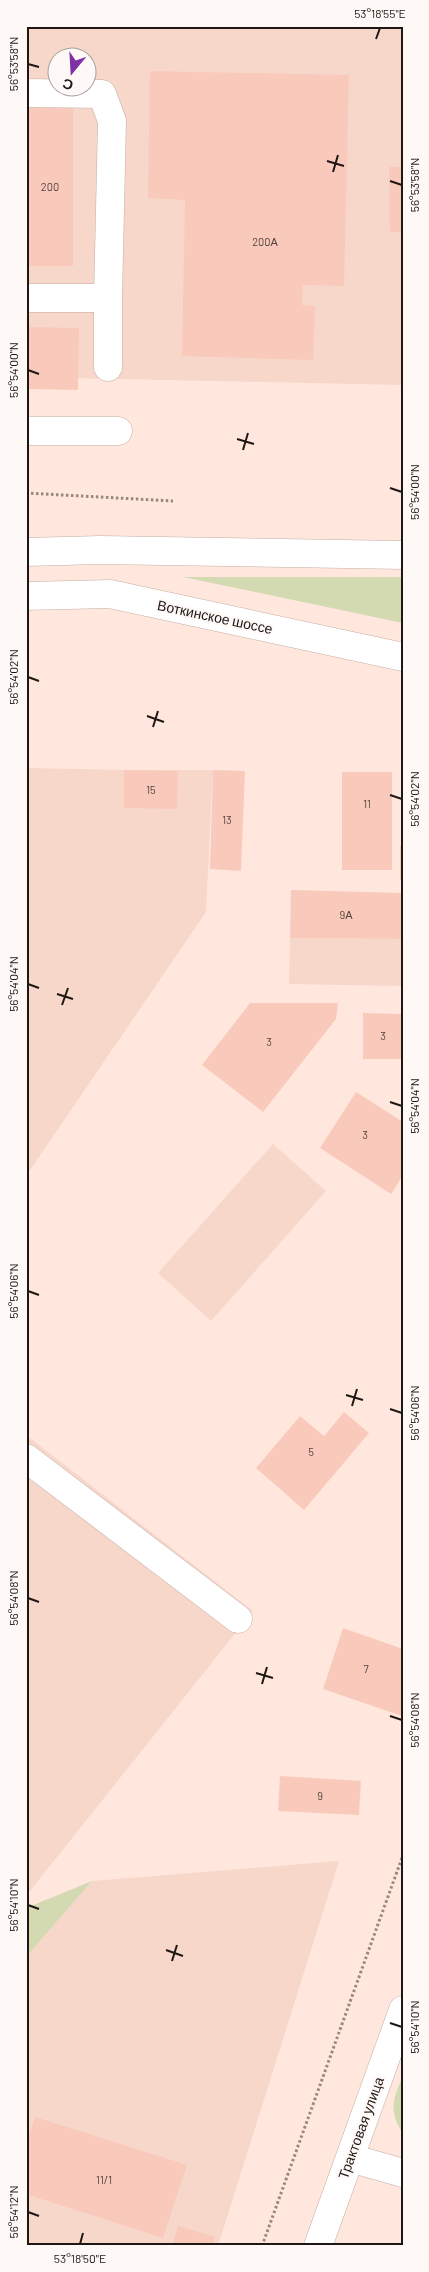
<svg xmlns="http://www.w3.org/2000/svg" width="429" height="2272" font-family="Barlow,sans-serif">
<style>
.built{fill:#f6d7ca;fill-rule:evenodd}
.green{fill:#d3d9b1}
.building{fill:#f9cabc}
.lines{fill:none;stroke-linecap:round;stroke-linejoin:round}
.minor-casing{stroke:#c4aea4;stroke-width:29}
.major-casing{stroke:#c4aea4;stroke-width:29}
.path{stroke:#978780;stroke-width:3;stroke-dasharray:2.5 2.5;stroke-linecap:butt}
.minor{stroke:#fff;stroke-width:28}
.major{stroke:#fff;stroke-width:28}
.ticks{fill:none;stroke:#1f1714;stroke-width:2}
.labels{text-anchor:middle;stroke-width:4.5;stroke-linejoin:round;paint-order:stroke}
.number-label{font-size:11px;fill:#56443e}
.street-label{font-size:14px;fill:#1f1714;stroke:#fef9f7}
.neatline{fill:none;stroke:#1f1714;stroke-width:2}
.ticks-label{font-size:12px;text-anchor:middle;fill:#1f1714}
</style>
<rect width="100%" height="100%" fill="#ffe7dd"/>
<path class="built" d="M 26,26 L 403,26 L 403,385 L 26,377 ZM 58,58 L 88,58 L 88,88 L 58,88 Z
M 26,768 L 124,770 L 213,770 L 206,912 L 26,1176 Z
M 290,938 L 403,939 L 403,986 L 289,984 Z
M 273,1144 L 326,1191 L 211,1321 L 158,1273 Z
M 26,1435 L 253,1611 L 26,1896 Z
M 339,1861 L 218,2246 L 26,2246 L 26,1957 L 92,1881 Z"/>
<path class="green" d="M 183,577 L 403,577 L 403,623 Z
M 92,1881 L 26,1957 L 26,1908 Z
M 403,2075 L 403,2134 C 388,2109 393,2101 403,2075 Z"/>
<path class="building" d="M 150,71 L 349,75 L 344,286 L 303,285 L 302,305 L 315,306 L 313,360 L 182,356 L 185,200 L 148,198 Z
M 26,108 L 73,108 L 73,266 L 26,266 Z
M 389,167 L 403,167 L 403,232 L 390,232 Z
M 26,327 L 79,328 L 78,390 L 26,389 Z
M 124,770 L 178,771 L 177,809 L 124,808 Z
M 213,770 L 245,771 L 241,871 L 210,869 Z
M 342,772 L 392,772 L 392,870 L 342,870 Z
M 400,846 L 403,846 L 403,880 L 400,880 Z
M 291,890 L 403,893 L 403,939 L 290,938 Z
M 250,1003 L 338,1003 L 336,1019 L 263,1112 L 202,1065 Z
M 363,1013 L 403,1014 L 403,1059 L 363,1059 Z
M 356,1092 L 403,1122 L 403,1175 L 391,1194 L 320,1148 Z
M 344,1412 L 369,1433 L 304,1510 L 256,1468 L 300,1416 L 324,1436 Z
M 343,1628 L 403,1649 L 402,1716 L 323,1689 Z
M 280,1776 L 361,1781 L 359,1815 L 278,1811 Z
M 35,2117 L 187,2165 L 163,2238 L 26,2194 L 26,2144 Z
M 178,2226 L 215,2237 L 212,2246 L 172,2246 Z"/>
<g class="lines">
<defs>
<path id="minor" d="M 26,93 L 102,94 L 112,121 L 108,298 L 26,298
M 108,367 L 108,298
M 26,431 L 118,431
M 26,1458 L 238,1619
M 350,2158 L 403,2173
M 318,2246 L 403,2010"/>
<path id="major" d="M 26,552 L 100,550 L 403,555
M 26,596 L 110,594 L 403,657"/>
</defs>
<use href="#minor" class="minor-casing"/>
<use href="#major" class="major-casing"/>
<path class="path" d="M 26,493 L 173,501
M 262,2246 L 403,1855"/>
<use href="#minor" class="minor"/>
<use href="#major" class="major"/>
</g>
<path class="ticks" d="M 376,39 L 380,28M 28,64 L 39,67M 327,161 L 344,166M 333,172 L 338,155M 390,181 L 402,185M 28,370 L 39,374M 237,439 L 254,444M 243,450 L 248,433M 390,488 L 402,492M 28,677 L 39,681M 147,716 L 164,722M 153,727 L 158,711M 390,795 L 402,799M 28,984 L 39,988M 57,994 L 73,999M 62,1005 L 68,988M 390,1102 L 402,1106M 28,1291 L 39,1295M 346,1395 L 363,1400M 352,1406 L 357,1389M 390,1409 L 402,1413M 28,1598 L 39,1602M 256,1673 L 273,1678M 262,1684 L 267,1667M 390,1716 L 402,1720M 28,1905 L 39,1909M 166,1950 L 183,1956M 172,1961 L 177,1945M 390,2023 L 402,2027M 28,2212 L 39,2216M 80,2244 L 83,2233"/>
<g class="labels">
<g class="number-label">
<text x="50" y="191">200</text>
<text x="265" y="246">200А</text>
<text x="151" y="794">15</text>
<text x="367" y="808">11</text>
<text x="227" y="824">13</text>
<text x="346" y="919">9А</text>
<text x="383" y="1040">3</text>
<text x="269" y="1046">3</text>
<text x="365" y="1139">3</text>
<text x="311" y="1456">5</text>
<text x="366" y="1673">7</text>
<text x="320" y="1800">9</text>
<text x="104" y="2184">11/1</text>
</g>
<g class="street-label">
<text transform="translate(215 617) rotate(12)" y="5">Воткинское шоссе</text>
<text transform="translate(361 2128) rotate(-70)" y="5">Трактовая улица</text>
</g>
</g>
<rect width="429" height="2272" fill="none" stroke="#fef9f7" stroke-width="55"/>
<g transform="translate(72 72) rotate(198)"><circle r="24" fill="#fef9f7" stroke="#a59f9c"/>
<path d="M0-4L9 19L0 12L-9 19Z" fill="#7d33a5"/>
<text y="-8" font-size="14" font-weight="bold" text-anchor="middle" fill="#1f1714">С</text>
</g>
<rect x="28" y="28" width="374" height="2216" class="neatline"/>
<g class="ticks-label">
<text x="380" y="18">53°18'55"E</text>
<text transform="translate(14 64) rotate(-90)" y="4">56°53'58"N</text>
<text transform="translate(415 185) rotate(-90)" y="4">56°53'58"N</text>
<text transform="translate(14 370) rotate(-90)" y="4">56°54'00"N</text>
<text transform="translate(415 492) rotate(-90)" y="4">56°54'00"N</text>
<text transform="translate(14 677) rotate(-90)" y="4">56°54'02"N</text>
<text transform="translate(415 799) rotate(-90)" y="4">56°54'02"N</text>
<text transform="translate(14 984) rotate(-90)" y="4">56°54'04"N</text>
<text transform="translate(415 1106) rotate(-90)" y="4">56°54'04"N</text>
<text transform="translate(14 1291) rotate(-90)" y="4">56°54'06"N</text>
<text transform="translate(415 1413) rotate(-90)" y="4">56°54'06"N</text>
<text transform="translate(14 1598) rotate(-90)" y="4">56°54'08"N</text>
<text transform="translate(415 1720) rotate(-90)" y="4">56°54'08"N</text>
<text transform="translate(14 1905) rotate(-90)" y="4">56°54'10"N</text>
<text transform="translate(415 2027) rotate(-90)" y="4">56°54'10"N</text>
<text transform="translate(14 2212) rotate(-90)" y="4">56°54'12"N</text>
<text x="80" y="2263">53°18'50"E</text>
</g>
</svg>
